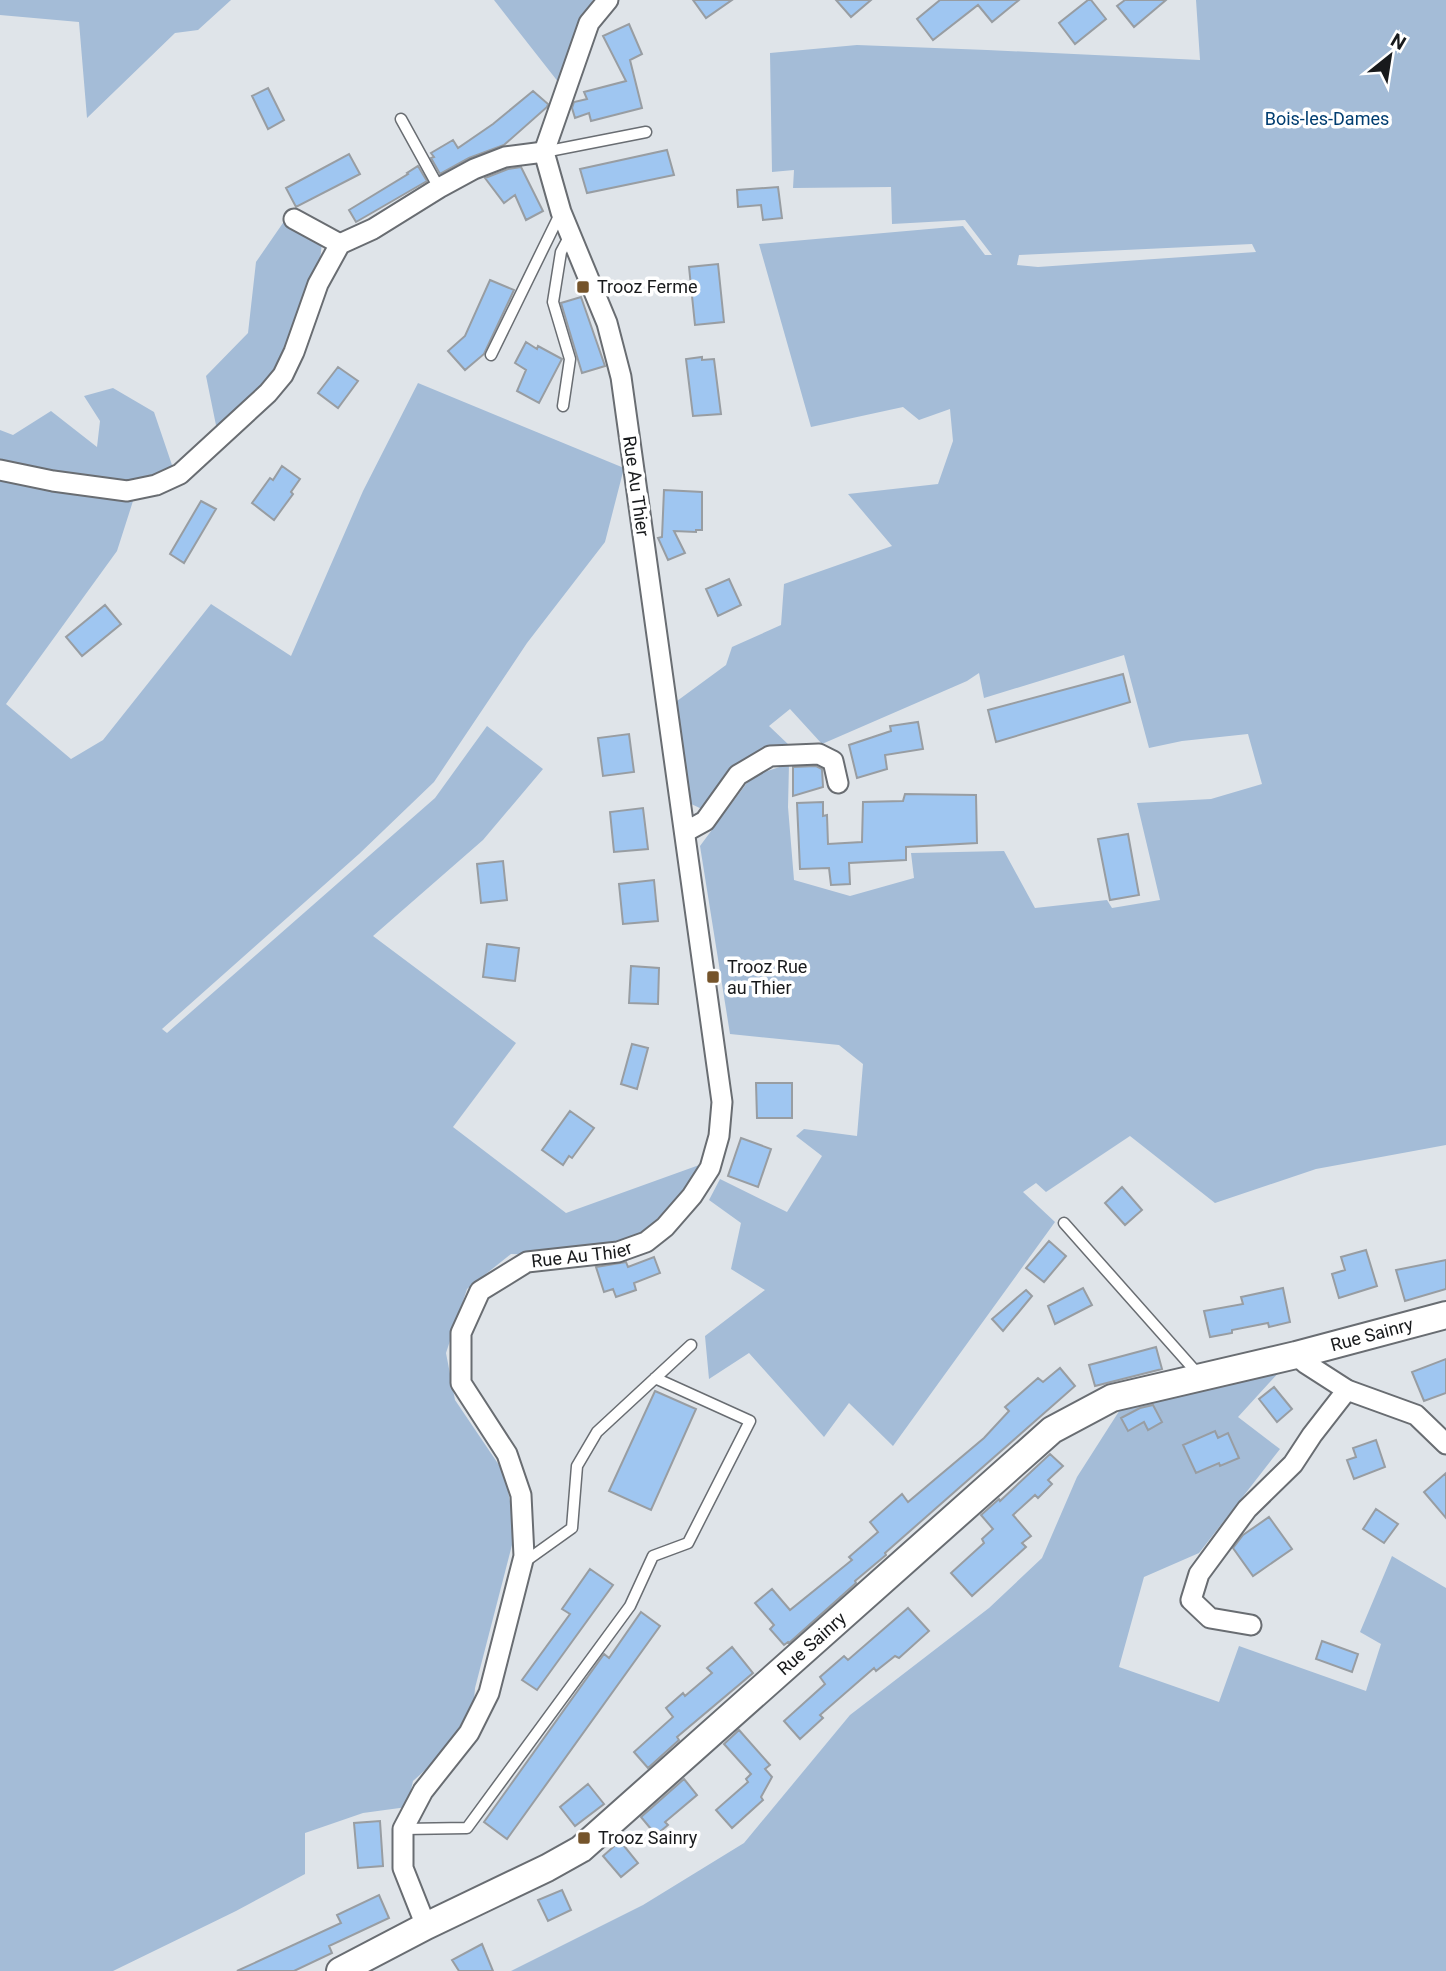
<svg xmlns="http://www.w3.org/2000/svg" width="1446" height="1971" font-family="Roboto,sans-serif">
<style>
.green{fill:#a4bcd7;fill-rule:evenodd}
.building{fill:#9fc6f1;stroke:#989da2;stroke-width:2}
.lines{fill:none;stroke-linecap:round;stroke-linejoin:round}
.lane-casing{stroke:#696d72;stroke-width:13}
.street-casing{stroke:#696d72;stroke-width:23}
.secondary-casing{stroke:#696d72;stroke-width:30}
.lane{stroke:#fff;stroke-width:10}
.street{stroke:#fff;stroke-width:19}
.secondary{stroke:#fff;stroke-width:26}
.poi-dot{fill:#75542b;stroke:#fff;stroke-width:2.5}
.labels{text-anchor:middle;stroke-width:7;stroke-linejoin:round;paint-order:stroke}
.park-label{font-size:18px;fill:#003d70;stroke:#fff}
.poi-label{font-size:18px;fill:#181a1c;stroke:#fff;text-anchor:start}
.street-label{font-size:18px;fill:#181a1c;stroke:#fff}
</style>
<rect width="100%" height="100%" fill="#dfe4e9"/>
<path class="green" d="M 0,0 L 231,0 L 198,30 L 175,33 L 87,118 L 79,22 L 0,15 Z
M 494,0 L 593,0 L 559,83 Z
M 1196,0 L 1446,0 L 1446,1145 L 1316,1169 L 1215,1203 L 1130,1136 L 1046,1192 L 1036,1183 L 1023,1192 L 1055,1222 L 893,1446 L 849,1403 L 824,1437 L 749,1353 L 709,1379 L 705,1336 L 765,1290 L 731,1269 L 741,1223 L 709,1200 L 720,1179 L 787,1212 L 822,1156 L 796,1136 L 804,1129 L 857,1136 L 863,1064 L 839,1045 L 730,1034 L 700,846 L 752,776 L 789,764 L 788,807 L 794,880 L 850,896 L 914,878 L 911,853 L 1004,851 L 1035,908 L 1107,900 L 1112,908 L 1160,900 L 1137,803 L 1211,799 L 1262,784 L 1248,734 L 1182,741 L 1149,748 L 1124,655 L 984,698 L 979,673 L 967,681 L 822,744 L 790,709 L 769,726 L 790,746 L 746,758 L 704,810 L 687,802 L 677,701 L 726,665 L 732,647 L 781,625 L 784,584 L 892,546 L 848,494 L 938,484 L 953,441 L 950,409 L 919,420 L 903,407 L 811,427 L 759,244 L 963,226 L 985,255 L 992,255 L 965,220 L 892,224 L 891,187 L 793,188 L 794,170 L 772,172 L 770,53 L 857,45 L 987,50 L 1200,60 ZM 1252,244 L 1256,252 L 1038,267 L 1017,265 L 1019,255 Z
M 285,220 L 322,243 L 312,327 L 280,380 L 218,435 L 206,376 L 248,333 L 256,262 Z
M 418,383 L 624,468 L 605,542 L 527,643 L 434,782 L 359,854 L 162,1029 L 167,1033 L 435,798 L 487,726 L 543,769 L 483,840 L 373,936 L 516,1043 L 453,1127 L 566,1213 L 702,1164 L 697,1177 L 634,1243 L 551,1255 L 511,1254 L 467,1289 L 446,1353 L 455,1400 L 505,1474 L 513,1518 L 512,1545 L 475,1688 L 473,1713 L 453,1745 L 413,1781 L 407,1807 L 363,1813 L 305,1833 L 305,1874 L 236,1911 L 113,1971 L 0,1971 L 0,430 L 13,435 L 51,411 L 97,447 L 100,421 L 84,396 L 113,388 L 154,412 L 173,468 L 133,501 L 117,551 L 6,704 L 71,759 L 103,740 L 211,604 L 291,656 L 363,491 Z
M 1281,1370 L 1238,1417 L 1280,1449 L 1199,1553 L 1144,1577 L 1119,1667 L 1219,1702 L 1239,1646 L 1366,1691 L 1381,1644 L 1360,1632 L 1392,1556 L 1446,1588 L 1446,1971 L 511,1971 L 643,1905 L 744,1843 L 850,1715 L 989,1608 L 1042,1558 L 1077,1477 L 1123,1405 Z"/>
<path class="building" d="M 693,0 L 732,0 L 706,18 Z
M 836,0 L 871,0 L 851,17 Z
M 940,0 L 1019,0 L 992,22 L 978,5 L 933,40 L 917,19 Z
M 1088,0 L 1091,0 L 1106,19 L 1075,44 L 1059,23 Z
M 1125,0 L 1166,0 L 1134,27 L 1117,6 Z
M 629,24 L 642,54 L 630,60 L 642,108 L 591,121 L 589,113 L 575,118 L 572,108 L 574,102 L 587,99 L 584,92 L 626,81 L 603,36 Z
M 268,88 L 284,120 L 268,129 L 252,96 Z
M 533,91 L 548,104 L 547,107 L 504,145 L 469,158 L 440,174 L 431,158 L 434,157 L 431,153 L 453,140 L 458,148 L 493,124 Z
M 667,150 L 674,175 L 587,193 L 580,169 Z
M 349,154 L 360,174 L 296,207 L 286,188 Z
M 418,166 L 427,181 L 356,222 L 349,210 L 408,174 L 407,173 Z
M 521,167 L 543,211 L 526,220 L 515,195 L 504,203 L 485,178 L 508,169 Z
M 778,187 L 782,218 L 763,220 L 761,205 L 738,207 L 737,190 Z
M 718,264 L 724,322 L 695,325 L 689,267 Z
M 490,280 L 514,290 L 484,354 L 465,370 L 448,351 L 465,336 Z
M 581,297 L 605,366 L 582,373 L 561,303 Z
M 526,342 L 537,349 L 538,346 L 562,359 L 539,403 L 517,391 L 526,370 L 515,363 Z
M 702,357 L 702,360 L 714,359 L 721,414 L 693,416 L 686,359 Z
M 338,367 L 358,381 L 338,408 L 318,393 Z
M 282,466 L 300,479 L 291,492 L 293,494 L 274,520 L 252,503 L 270,478 L 273,480 Z
M 664,490 L 702,492 L 702,530 L 696,530 L 696,532 L 674,531 L 685,553 L 668,560 L 658,538 L 662,537 Z
M 201,501 L 216,509 L 184,563 L 170,554 Z
M 729,579 L 741,605 L 718,616 L 706,589 Z
M 105,605 L 121,624 L 82,656 L 66,637 Z
M 1123,674 L 1130,702 L 996,742 L 988,710 Z
M 918,722 L 923,749 L 885,755 L 887,769 L 857,778 L 849,745 L 891,731 L 890,726 Z
M 629,734 L 634,772 L 603,776 L 598,738 Z
M 816,766 L 822,769 L 823,787 L 793,796 L 793,767 Z
M 905,794 L 976,795 L 977,843 L 906,847 L 906,860 L 849,863 L 850,884 L 831,885 L 829,868 L 800,869 L 797,803 L 823,802 L 823,816 L 827,815 L 828,844 L 862,842 L 863,802 L 903,801 Z
M 643,808 L 648,849 L 614,852 L 610,812 Z
M 1128,834 L 1139,895 L 1110,900 L 1098,839 Z
M 503,861 L 507,900 L 481,903 L 477,864 Z
M 654,880 L 658,921 L 623,924 L 619,884 Z
M 487,944 L 519,948 L 515,981 L 483,977 Z
M 631,966 L 659,968 L 658,1004 L 629,1003 Z
M 632,1044 L 648,1048 L 637,1089 L 621,1084 Z
M 756,1083 L 792,1083 L 792,1118 L 757,1118 Z
M 570,1111 L 594,1128 L 572,1158 L 569,1156 L 563,1165 L 542,1150 Z
M 741,1138 L 771,1149 L 758,1187 L 728,1176 Z
M 1122,1187 L 1142,1210 L 1125,1225 L 1105,1203 Z
M 1049,1241 L 1066,1256 L 1044,1282 L 1026,1268 Z
M 1366,1250 L 1377,1286 L 1339,1298 L 1332,1274 L 1345,1270 L 1341,1257 Z
M 654,1257 L 660,1273 L 634,1283 L 636,1290 L 616,1297 L 613,1289 L 604,1292 L 596,1267 L 626,1262 L 628,1267 Z
M 1446,1260 L 1446,1289 L 1405,1301 L 1396,1270 Z
M 1083,1288 L 1092,1305 L 1055,1324 L 1048,1306 Z
M 1283,1288 L 1290,1322 L 1269,1327 L 1268,1323 L 1232,1330 L 1232,1333 L 1210,1337 L 1204,1311 L 1243,1304 L 1241,1297 Z
M 1026,1290 L 1032,1296 L 1003,1331 L 992,1319 Z
M 1156,1347 L 1162,1369 L 1095,1386 L 1089,1365 Z
M 1446,1359 L 1446,1393 L 1424,1401 L 1412,1372 Z
M 1060,1368 L 1075,1386 L 885,1553 L 886,1555 L 855,1581 L 856,1583 L 789,1643 L 788,1642 L 784,1645 L 770,1629 L 774,1625 L 755,1603 L 772,1589 L 790,1610 L 852,1560 L 849,1557 L 878,1532 L 870,1522 L 902,1494 L 908,1502 L 984,1438 L 1009,1411 L 1005,1407 L 1038,1378 L 1043,1382 Z
M 1274,1387 L 1292,1409 L 1277,1422 L 1259,1399 Z
M 655,1391 L 696,1409 L 651,1510 L 609,1491 Z
M 1153,1405 L 1162,1422 L 1148,1430 L 1144,1422 L 1128,1431 L 1121,1418 L 1140,1408 Z
M 1215,1431 L 1218,1438 L 1228,1433 L 1239,1458 L 1220,1466 L 1219,1463 L 1196,1473 L 1183,1445 Z
M 1376,1440 L 1385,1467 L 1354,1479 L 1347,1460 L 1356,1457 L 1353,1448 Z
M 1050,1454 L 1063,1466 L 1048,1480 L 1052,1484 L 1038,1498 L 1035,1495 L 1013,1515 L 1031,1536 L 1022,1543 L 1026,1547 L 972,1596 L 951,1573 L 984,1543 L 982,1539 L 993,1529 L 981,1515 L 999,1499 L 1000,1501 Z
M 1446,1473 L 1446,1518 L 1424,1492 Z
M 1376,1509 L 1398,1524 L 1384,1543 L 1363,1529 Z
M 1269,1517 L 1292,1549 L 1253,1576 L 1233,1548 L 1243,1535 Z
M 590,1569 L 613,1585 L 537,1690 L 522,1680 L 570,1614 L 562,1609 Z
M 908,1608 L 929,1631 L 899,1658 L 895,1656 L 876,1671 L 874,1668 L 820,1715 L 823,1718 L 800,1739 L 784,1721 L 825,1684 L 820,1677 L 844,1656 L 848,1660 Z
M 641,1612 L 660,1626 L 507,1839 L 484,1822 L 604,1654 L 609,1658 Z
M 1322,1641 L 1358,1654 L 1352,1672 L 1316,1659 Z
M 732,1647 L 753,1673 L 677,1737 L 679,1740 L 648,1768 L 634,1752 L 673,1717 L 666,1708 L 683,1693 L 685,1696 L 712,1673 L 707,1668 Z
M 739,1730 L 770,1765 L 765,1769 L 772,1777 L 761,1797 L 763,1800 L 732,1828 L 716,1810 L 748,1782 L 746,1779 L 751,1774 L 724,1744 Z
M 684,1779 L 697,1795 L 665,1822 L 668,1825 L 656,1835 L 641,1817 Z
M 588,1784 L 604,1804 L 575,1826 L 560,1807 Z
M 380,1821 L 383,1866 L 358,1868 L 354,1823 Z
M 620,1841 L 638,1863 L 621,1877 L 603,1856 Z
M 562,1890 L 571,1910 L 548,1921 L 538,1900 Z
M 379,1895 L 389,1918 L 329,1946 L 332,1953 L 294,1971 L 237,1971 L 341,1923 L 337,1915 Z
M 482,1944 L 493,1971 L 459,1971 L 452,1960 Z"/>
<g class="lines">
<defs>
<path id="lane" d="M 401,119 L 439,188
M 544,152 L 646,132
M 491,355 L 560,214
M 563,406 L 570,359 L 553,302 L 561,252 L 569,237
M 1064,1223 L 1198,1374
M 523,1563 L 572,1528 L 577,1466 L 597,1432 L 691,1345
M 403,1829 L 467,1828 L 630,1606 L 653,1556 L 688,1543 L 750,1421 L 655,1378"/>
<g id="street">
<path d="M 294,219 L 340,244"/>
<path d="M 0,470 L 53,481 L 127,491 L 156,485 L 180,474 L 268,393 L 283,375 L 294,352 L 318,284 L 340,244 L 373,229 L 439,188 L 474,169 L 505,157 L 544,152"/>
<path d="M 685,832 L 705,821 L 738,775 L 770,756 L 819,754 L 833,761 L 838,783"/>
<path d="M 1296,1355 L 1305,1363 L 1347,1390 L 1416,1415 L 1446,1444"/>
<path d="M 1251,1625 L 1210,1618 L 1191,1600 L 1199,1574 L 1247,1509 L 1293,1464 L 1312,1435 L 1347,1390"/>
<path id="s1" d="M 426,1926 L 403,1868 L 403,1829 L 423,1791 L 469,1733 L 489,1693 L 524,1556 L 521,1495 L 507,1454 L 461,1383 L 461,1333 L 480,1291 L 527,1262 L 618,1252 L 646,1242 L 665,1227 L 692,1196 L 710,1168 L 719,1136 L 722,1102 L 621,377 L 607,323 L 561,212 L 544,152 L 589,23 L 608,0"/>
</g>
<g id="secondary">
<path id="s2" d="M 340,1971 L 426,1926 L 547,1868 L 581,1849 L 1052,1430 L 1112,1398 L 1296,1355 L 1446,1315"/>
</g>
</defs>
<use href="#lane" class="lane-casing"/>
<use href="#street" class="street-casing"/>
<use href="#secondary" class="secondary-casing"/>
<use href="#lane" class="lane"/>
<use href="#street" class="street"/>
<use href="#secondary" class="secondary"/>
</g>
<g class="poi-dot">
<rect x="576" y="280" width="14" height="14" rx="3.5"/>
<rect x="706" y="970" width="14" height="14" rx="3.5"/>
<rect x="577" y="1831" width="14" height="14" rx="3.5"/>
</g>
<g class="labels">
<g class="park-label">
<text x="1327" y="125">Bois-les-Dames</text>
</g>
<g class="poi-label">
<text x="597" y="293">Trooz Ferme</text>
<text x="727" y="973">Trooz Rue<tspan x="727" dy="21">au Thier</tspan></text>
<text x="598" y="1844">Trooz Sainry</text>
</g>
<g class="street-label">
<text transform="translate(636 486) rotate(82)" y="6">Rue Au Thier</text>
<text dy="6" stroke="none"><textPath href="#s1" startOffset="800">Rue Au Thier</textPath></text>
<text dy="6" stroke="none"><textPath href="#s2" startOffset="1236">Rue Sainry</textPath></text>
<text dy="6" stroke="none"><textPath href="#s2" startOffset="579">Rue Sainry</textPath></text>
</g>
</g>
<g transform="translate(1390 56) rotate(30)" stroke="#ffffff" stroke-width="5" paint-order="stroke">
<path d="M0-5L12 26L0 18L-12 26Z" fill="#181a1c"/>
<text y="-10" font-size="19" font-weight="bold" text-anchor="middle" fill="#181a1c">N</text>
</g>
</svg>
